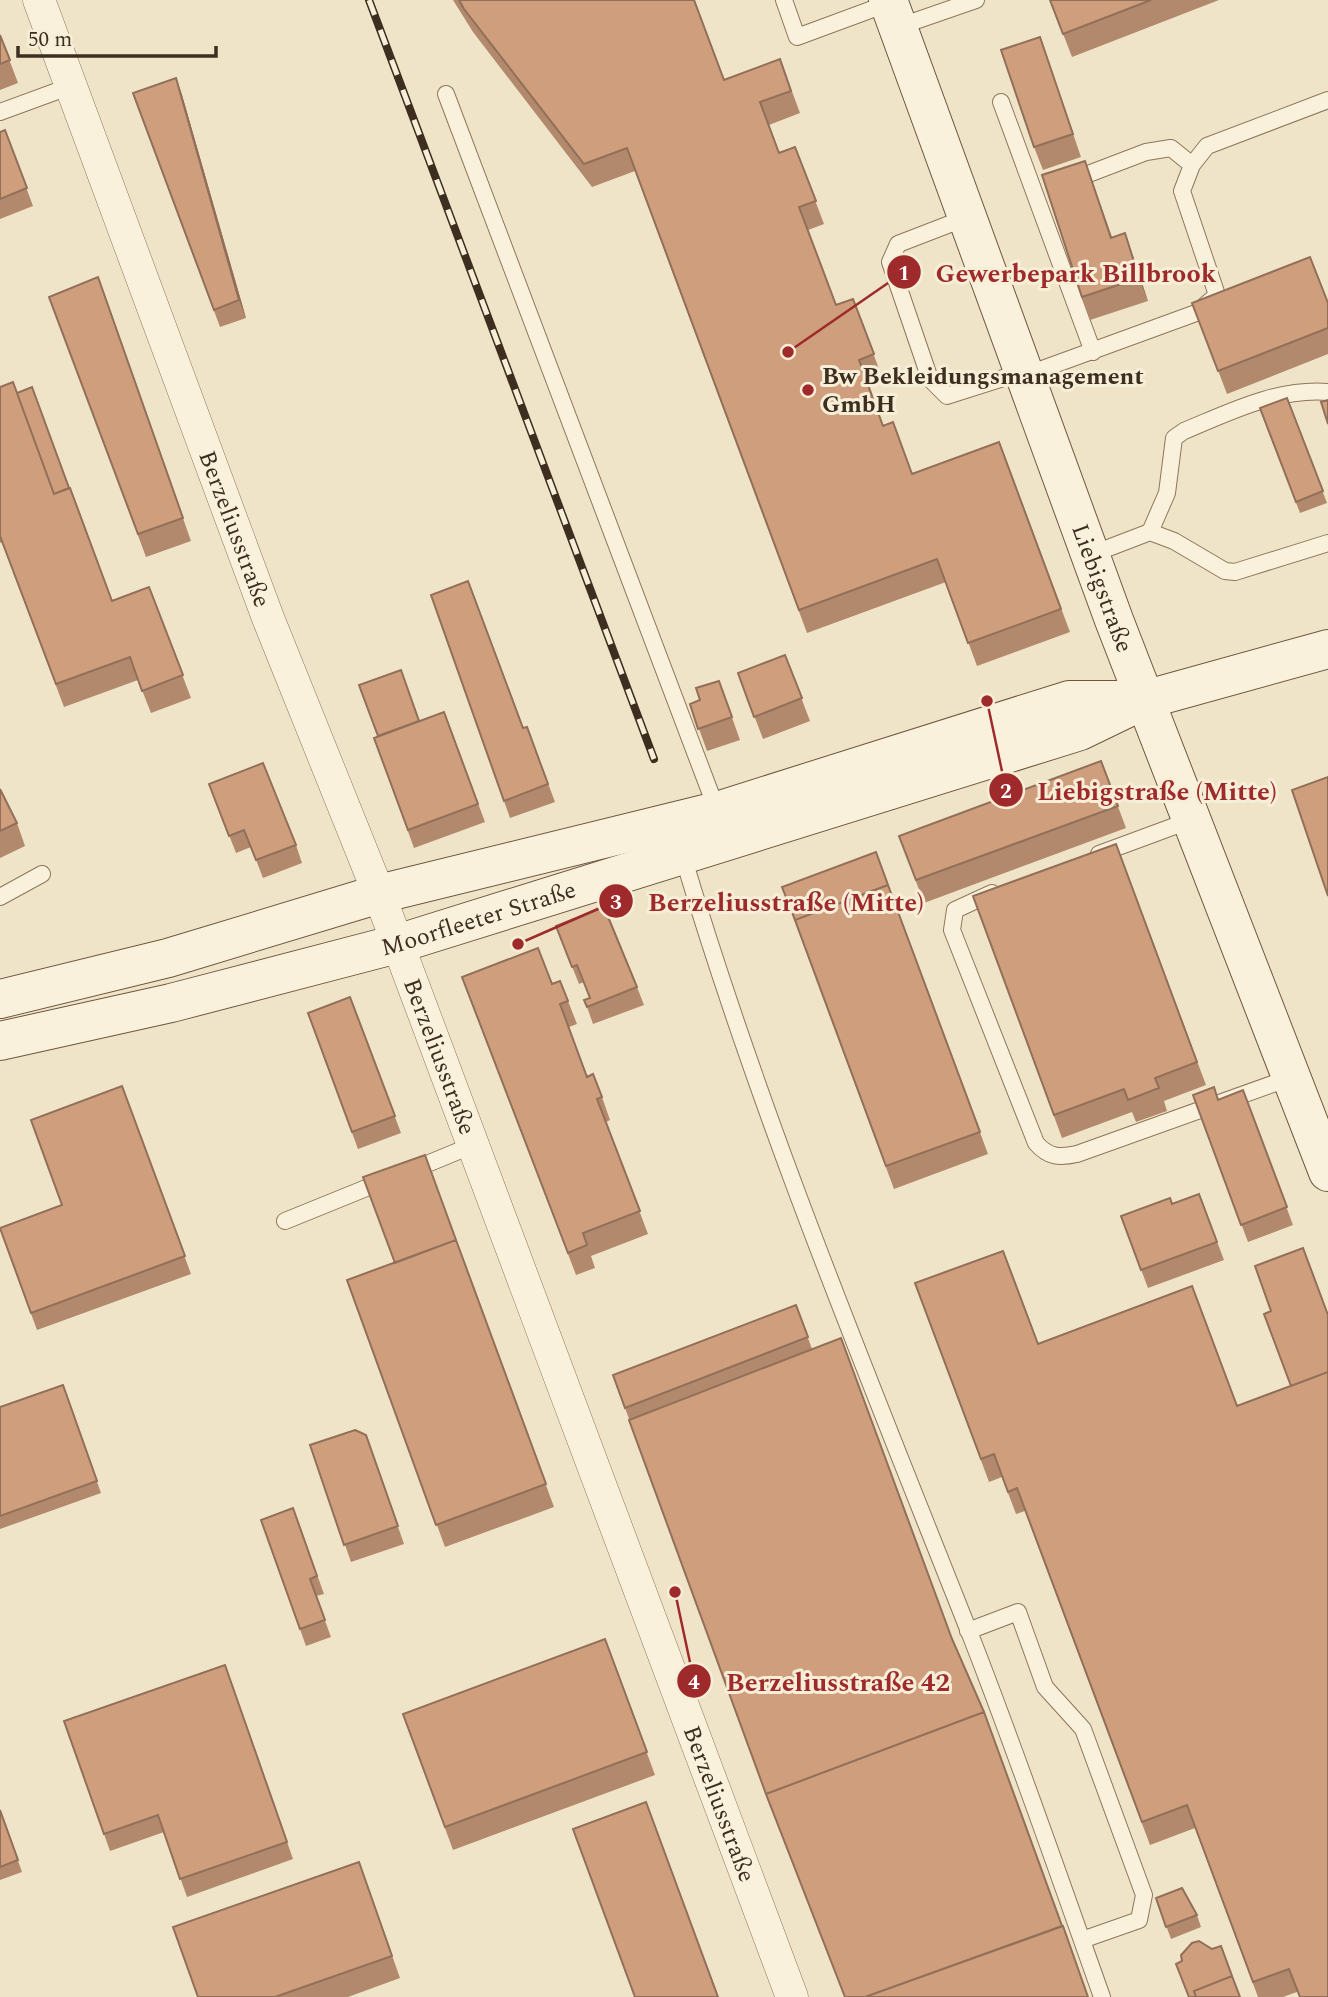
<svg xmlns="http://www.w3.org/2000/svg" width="1328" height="1997" font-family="Spectral,serif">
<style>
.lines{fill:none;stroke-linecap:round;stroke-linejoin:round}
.lane-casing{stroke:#8d765c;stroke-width:18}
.street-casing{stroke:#8d765c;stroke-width:33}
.secondary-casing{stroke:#6f573f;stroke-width:40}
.lane{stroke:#faf1dc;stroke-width:16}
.street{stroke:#faf1dc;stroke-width:32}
.secondary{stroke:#faf1dc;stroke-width:38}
.rail-casing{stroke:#3d2e20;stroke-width:8}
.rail{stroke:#f7eed8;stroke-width:5;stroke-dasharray:16;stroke-linecap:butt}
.wall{fill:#b2896c}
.shaded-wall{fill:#916f58}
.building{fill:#cf9f7d;stroke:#916f58;stroke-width:2}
.poi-dot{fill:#9e2a2b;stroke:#f7eed8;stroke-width:2.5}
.labels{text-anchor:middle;stroke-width:6;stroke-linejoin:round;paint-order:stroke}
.poi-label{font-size:24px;font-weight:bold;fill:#3d2e20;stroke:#f7eed8;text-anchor:start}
.street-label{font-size:24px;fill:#3d2e20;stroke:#f7eed8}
.leader{fill:none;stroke:#9e2a2b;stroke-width:2.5}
.callout-dot{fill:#9e2a2b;stroke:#f7eed8;stroke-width:2.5}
.mark-label{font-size:21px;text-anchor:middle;font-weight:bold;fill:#fff}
.callout-label{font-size:26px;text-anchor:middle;font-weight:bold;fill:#9e2a2b;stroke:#f7eed8;stroke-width:6;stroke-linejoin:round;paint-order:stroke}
</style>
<rect width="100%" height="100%" fill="#f0e4c8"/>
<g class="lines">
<defs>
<path id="lane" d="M 784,0 L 797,37 L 889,3
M 898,27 L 976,0
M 446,94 L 718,813
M 1001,102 L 1093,352
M 0,112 L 71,86
M 1070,181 L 1146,152 L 1171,148 L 1192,165
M 968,217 L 898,244 L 890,262 L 930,379 L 947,396 L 1025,371
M 1026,375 L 1196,313 L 1217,295 L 1182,191 L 1192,165 L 1207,146 L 1328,100
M 1328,392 C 1277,388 1230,412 1184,431 L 1174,438 L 1167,493 L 1150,532 L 1174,541 L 1225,571 L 1235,572 L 1328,543
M 1090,555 L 1150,532
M 682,853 C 761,1119 868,1376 970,1634 C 1017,1754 1059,1876 1102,1997
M 1099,854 L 1191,820
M 992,893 L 955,910 L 952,930 L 1036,1143 C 1048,1157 1059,1158 1077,1154 L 1292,1077
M 0,897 L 42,874
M 410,1171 L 473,1145
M 285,1221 L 386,1180
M 968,1631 L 1018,1612 L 1045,1687 L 1083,1729 L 1144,1895 L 1139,1920 L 1082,1940"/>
<g id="street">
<path id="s1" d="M 39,0 L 268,618 L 379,894 L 792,1997"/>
</g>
<g id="secondary">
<path id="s2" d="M 888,0 L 1114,620 L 1328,1172"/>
<path d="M 0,999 L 168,958 L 379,894 L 717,811 L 1069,700 L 1135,700"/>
<path id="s3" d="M 0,1041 L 171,1003 L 397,944 L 1080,731 L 1144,700 L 1328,649"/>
</g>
</defs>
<use href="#lane" class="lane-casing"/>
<use href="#street" class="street-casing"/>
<use href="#secondary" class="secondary-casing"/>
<use href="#lane" class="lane"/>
<use href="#street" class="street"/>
<use href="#secondary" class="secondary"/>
<defs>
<path id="rail" d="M 369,0 L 654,759"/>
</defs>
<use href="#rail" class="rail-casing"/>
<use href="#rail" class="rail"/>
</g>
<path class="wall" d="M 453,0 L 694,0 L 724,80 L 780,59 L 800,113 L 769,125 L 779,153 L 795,147 L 824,224 L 808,230 L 836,305 L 853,299 L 882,377 L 867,383 L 883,426 L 912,474 L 999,442 L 1070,632 L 977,666 L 946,582 L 807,633 L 635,171 L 592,187 L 473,32 Z
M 1050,0 L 1219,0 L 1072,57 Z
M 0,35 L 18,83 L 0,90 Z
M 1040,37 L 1081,157 L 1043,170 L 1034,147 Z
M 176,78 L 182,95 L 246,318 L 220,327 L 133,93 Z
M 5,130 L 33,206 L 0,219 L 0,132 Z
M 1085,161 L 1112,237 L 1133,256 L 1148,301 L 1090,320 L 1082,297 Z
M 98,277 L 191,541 L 146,557 L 49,297 Z
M 1328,303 L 1328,354 L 1227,394 L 1201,326 Z
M 0,387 L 17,393 L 112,601 L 149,587 L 191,698 L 151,713 L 138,680 L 64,707 L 2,542 L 0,543 Z
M 1287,398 L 1327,503 L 1300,513 L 1260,408 Z
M 431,595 L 523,728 L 527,727 L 555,802 L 510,818 Z
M 785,655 L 810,721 L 763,739 L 738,673 Z
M 719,681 L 740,740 L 707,751 L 690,704 L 700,700 Z
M 444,712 L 485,822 L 414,848 L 374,738 Z
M 1101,761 L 1126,828 L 924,903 L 899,836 Z
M 209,784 L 296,845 L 302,863 L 263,878 L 251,847 L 236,853 Z
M 0,789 L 17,823 L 25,846 L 0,858 Z
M 1116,844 L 1206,1085 L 1164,1101 L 1167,1111 L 1136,1122 L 1132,1112 L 1062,1138 L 973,896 Z
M 876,852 L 988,1154 L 894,1189 L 782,887 Z
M 556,926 L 637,987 L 644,1005 L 593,1024 L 587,1007 L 590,998 L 584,982 L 579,984 Z
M 552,984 L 568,1001 L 577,1024 L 569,1027 L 587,1077 L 602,1097 L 610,1120 L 606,1122 L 648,1234 L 591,1256 L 595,1268 L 576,1275 L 471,1000 Z
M 350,997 L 401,1133 L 358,1149 L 308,1013 Z
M 122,1086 L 191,1274 L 37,1330 L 0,1229 L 62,1205 Z
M 1243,1090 L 1293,1225 L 1248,1242 L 1193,1095 L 1218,1100 Z
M 425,1155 L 554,1507 L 445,1547 L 347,1280 L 394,1263 Z
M 1199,1194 L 1224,1260 L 1148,1288 L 1121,1216 L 1172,1204 Z
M 1303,1248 L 1297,1992 L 1283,1997 L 1258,1997 L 1195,1828 L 1150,1845 L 1025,1511 L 1016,1514 L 1002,1477 L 989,1482 L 915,1283 L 1038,1344 L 1237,1406 L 1291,1386 L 1271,1311 Z
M 796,1305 L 812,1349 L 770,1806 L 613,1375 Z
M 63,1385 L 101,1493 L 0,1529 L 0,1407 Z
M 366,1435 L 404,1544 L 351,1562 L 310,1445 Z
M 293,1508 L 324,1594 L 316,1596 L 331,1637 L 306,1646 L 261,1520 Z
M 605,1639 L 655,1775 L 453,1850 L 403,1714 Z
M 225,1665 L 293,1859 L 187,1897 L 164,1832 L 110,1851 L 64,1721 Z
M 0,1810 L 22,1872 L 0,1880 Z
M 359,1862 L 400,1978 L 348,1997 L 198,1997 Z
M 1156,1898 L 1197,1915 L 1201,1927 L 1171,1939 Z"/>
<path class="shaded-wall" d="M 176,78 L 182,95 L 246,318 L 239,300 Z
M 1125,233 L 1133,256 L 1148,301 L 1139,278 Z"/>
<path class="building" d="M 459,0 L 694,0 L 724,80 L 780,59 L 791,91 L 760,102 L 779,153 L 795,147 L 816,201 L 799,207 L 836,305 L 853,299 L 874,354 L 859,360 L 883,426 L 893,422 L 912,474 L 999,442 L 1061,609 L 968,643 L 937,559 L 799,610 L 627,148 L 584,164 L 464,9 Z
M 1050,0 L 1151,0 L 1063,34 Z
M 0,35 L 10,60 L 0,64 Z
M 1040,37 L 1073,134 L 1034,147 L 1001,50 Z
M 176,78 L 239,300 L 214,310 L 133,93 Z
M 5,130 L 27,188 L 0,199 L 0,132 Z
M 1085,161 L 1111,238 L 1125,233 L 1139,278 L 1082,297 L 1042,175 Z
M 1310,257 L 1328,303 L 1328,328 L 1218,371 L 1192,303 Z
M 98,277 L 183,518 L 138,534 L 49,297 Z
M 13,382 L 54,494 L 70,488 L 112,601 L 149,587 L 183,675 L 142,691 L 130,657 L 56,684 L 0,536 L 0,387 Z
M 32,387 L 69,488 L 54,494 L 17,393 Z
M 1287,398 L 1323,491 L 1296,502 L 1260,408 Z
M 1328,400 L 1328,424 L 1321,402 Z
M 468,581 L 523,728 L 527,727 L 548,784 L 504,801 L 431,595 Z
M 785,655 L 802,698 L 754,717 L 738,673 Z
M 401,670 L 419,721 L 378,736 L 359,685 Z
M 719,681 L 732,717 L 698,729 L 690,704 L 700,700 L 696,688 Z
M 444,712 L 478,804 L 408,830 L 374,738 Z
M 1101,761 L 1118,806 L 916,880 L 899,836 Z
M 263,763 L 296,845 L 256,860 L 244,830 L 229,836 L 209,784 Z
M 1328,777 L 1328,896 L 1292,790 Z
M 0,789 L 17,823 L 0,831 Z
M 1116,844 L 1197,1062 L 1155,1078 L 1159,1088 L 1128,1100 L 1124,1089 L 1054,1115 L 973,896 Z
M 876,852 L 888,885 L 795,920 L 797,925 L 782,887 Z
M 888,885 L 980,1132 L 886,1166 L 795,920 Z
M 604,907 L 637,987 L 587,1007 L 584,1000 L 590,998 L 577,965 L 572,967 L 556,926 Z
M 538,948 L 552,984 L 560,981 L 568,1001 L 560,1004 L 587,1077 L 593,1074 L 602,1097 L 597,1099 L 640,1211 L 583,1233 L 587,1245 L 568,1253 L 462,977 Z
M 350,997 L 395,1116 L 352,1132 L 308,1013 Z
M 122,1086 L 185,1256 L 31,1313 L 0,1228 L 62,1205 L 31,1120 Z
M 1214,1087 L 1218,1100 L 1243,1090 L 1287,1207 L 1241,1225 L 1193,1095 Z
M 425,1155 L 456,1240 L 395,1263 L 363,1177 Z
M 1199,1194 L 1217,1242 L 1141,1270 L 1121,1216 L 1170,1198 L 1172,1204 Z
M 456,1240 L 546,1484 L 436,1525 L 347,1280 Z
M 1303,1248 L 1328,1315 L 1328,1372 L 1291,1386 L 1264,1314 L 1271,1311 L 1255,1266 Z
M 1003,1251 L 1038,1344 L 1192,1286 L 1237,1406 L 1328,1372 L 1328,1997 L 1300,1997 L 1289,1969 L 1253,1982 L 1187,1805 L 1142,1822 L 1017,1488 L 1008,1492 L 994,1454 L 981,1459 L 915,1283 Z
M 796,1305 L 808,1337 L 625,1408 L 613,1375 Z
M 841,1338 L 952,1639 L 984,1712 L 766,1794 L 629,1420 Z
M 63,1385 L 97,1481 L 0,1516 L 0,1407 Z
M 355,1430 L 366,1435 L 398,1526 L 344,1545 L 310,1445 Z
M 293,1508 L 317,1576 L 310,1579 L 325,1620 L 300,1629 L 261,1520 Z
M 605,1639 L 647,1752 L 445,1827 L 403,1714 Z
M 225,1665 L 287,1842 L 180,1879 L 158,1815 L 104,1834 L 64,1721 Z
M 984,1712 L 1062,1926 L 865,1997 L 845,1997 L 766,1794 Z
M 646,1802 L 718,1997 L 635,1997 L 573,1829 Z
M 0,1810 L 18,1860 L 0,1867 Z
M 359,1862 L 392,1956 L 275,1997 L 198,1997 L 173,1927 Z
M 1182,1888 L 1197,1915 L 1166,1927 L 1156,1898 Z
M 1063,1926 L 1088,1997 L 865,1997 Z
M 1199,1941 L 1212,1949 L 1221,1946 L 1232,1976 L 1194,1991 L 1196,1997 L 1189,1997 L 1176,1964 L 1182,1961 L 1181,1955 L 1192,1943 Z
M 1232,1976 L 1240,1997 L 1196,1997 L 1194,1991 Z"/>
<circle class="poi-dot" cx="808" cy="390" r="7"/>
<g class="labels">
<g class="poi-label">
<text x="822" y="384">Bw Bekleidungsmanagement<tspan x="822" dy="28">GmbH</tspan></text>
</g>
<g class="street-label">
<text dy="8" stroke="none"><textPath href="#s1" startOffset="564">Berzeliusstraße</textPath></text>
<text dy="8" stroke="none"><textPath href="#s2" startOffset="626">Liebigstraße</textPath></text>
<text dy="8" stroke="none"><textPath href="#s3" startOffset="494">Moorfleeter Straße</textPath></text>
<text dy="8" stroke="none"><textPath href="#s1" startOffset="1130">Berzeliusstraße</textPath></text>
<text dy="8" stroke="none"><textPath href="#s1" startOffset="1928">Berzeliusstraße</textPath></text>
</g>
</g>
<path class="leader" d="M788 352L904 272M987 701L1006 790M518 944L616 901M675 1592L694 1681"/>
<g class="callout-dot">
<circle cx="788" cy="352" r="7"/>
<circle cx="987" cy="701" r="7"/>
<circle cx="518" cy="944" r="7"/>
<circle cx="675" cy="1592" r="7"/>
<circle cx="904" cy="272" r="18"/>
<circle cx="1006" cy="790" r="18"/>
<circle cx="616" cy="901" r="18"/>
<circle cx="694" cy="1681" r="18"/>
</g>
<g class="mark-label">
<text x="904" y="280">1</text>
<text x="1006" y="798">2</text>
<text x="616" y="909">3</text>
<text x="694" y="1689">4</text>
</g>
<g class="callout-label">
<text x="1076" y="282">Gewerbepark Billbrook</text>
<text x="1157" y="800">Liebigstraße (Mitte)</text>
<text x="786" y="911">Berzeliusstraße (Mitte)</text>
<text x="838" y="1691">Berzeliusstraße 42</text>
</g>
<path d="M18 46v10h198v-10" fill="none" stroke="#3d2e20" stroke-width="3.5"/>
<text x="28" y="46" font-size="21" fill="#3d2e20" stroke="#f7eed8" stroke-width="5" paint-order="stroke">50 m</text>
</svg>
